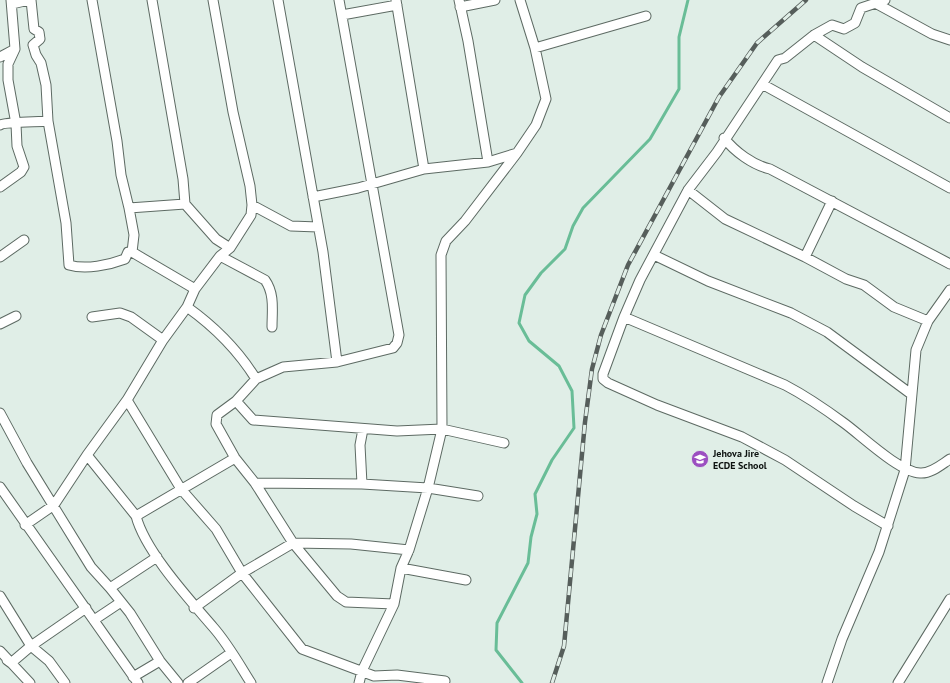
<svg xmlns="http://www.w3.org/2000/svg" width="950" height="683" font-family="'PT Sans',sans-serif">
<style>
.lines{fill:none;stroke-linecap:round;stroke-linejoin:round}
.stream{stroke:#69bd97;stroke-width:3}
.minor-casing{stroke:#5d6a63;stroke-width:11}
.minor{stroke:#fff;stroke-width:9}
.rail-casing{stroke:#565e5b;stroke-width:4.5}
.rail{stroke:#e0eee7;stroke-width:3;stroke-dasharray:9;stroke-linecap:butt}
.labels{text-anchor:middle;stroke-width:3;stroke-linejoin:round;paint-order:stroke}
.poi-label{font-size:10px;font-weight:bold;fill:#0d1210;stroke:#e0eee7;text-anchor:start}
</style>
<rect width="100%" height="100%" fill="#e0eee7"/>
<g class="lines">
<path class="stream" d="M 522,683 L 496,650 L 497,623 L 528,563 L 531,537 L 537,514 L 535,494 L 552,460 L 574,428 L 572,391 L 559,366 L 529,341 L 519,323 L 525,295 L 541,273 L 565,249 L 573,226 L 583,208 L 650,139 L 679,89 L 679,37 L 688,0"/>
<defs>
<path id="minor" d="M 31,0 L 34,29 L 39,32 L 40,39 L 33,45 L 36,55 L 41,63 L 46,85 L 48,121 L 66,223 L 69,265 C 86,270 109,265 125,259 L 128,252 L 132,252
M 92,0 L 117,141 L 121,175 L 129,208 L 134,235 L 132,252
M 152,0 L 183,179 L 185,204 L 216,239 L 230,248
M 278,0 L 323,252 L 337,362
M 339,0 L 399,335 L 397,343 L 393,348 L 337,362 L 283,367 L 256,379 L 236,401 L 217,415 L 216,424 L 235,458 L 255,483 L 293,543 L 337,596 L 346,602 L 394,604
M 396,0 L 424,169
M 459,0 L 468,41 L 488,162
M 885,0 L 861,8 L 855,23 L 844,29 L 832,25 L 814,35 L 785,58 L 778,60 L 717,152 L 688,190 L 640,280 L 624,317 L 603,374 L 603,379 L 608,383 L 657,405 L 742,437 L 785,460 L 854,506 L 888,526
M 12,4 L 29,0
M 877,4 L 932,34 L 950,40
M 460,7 L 495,0
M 342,15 L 397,5
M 814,35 L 862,67 L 950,118
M 535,48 L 646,16
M 0,57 L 15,49
M 762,84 L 950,188
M 0,125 C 4,122 40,122 48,121
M 724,138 C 735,152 753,165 770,169 L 950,264
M 0,187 L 21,172 L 24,167 L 17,146 L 16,124 L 8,80 L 8,64 L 15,49 L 11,0
M 688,190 L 725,219 L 805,257 L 846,279 L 864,285 L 894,307 L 928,321
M 313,197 L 358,188 L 424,169 L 488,162 L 517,153 L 536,125 L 546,99 L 535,48 L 520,0
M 252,205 L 291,226 L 318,227
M 129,208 L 185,204
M 132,252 L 195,289
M 654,255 L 708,281 L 791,313 L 827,332 L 911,394
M 220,256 L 265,280 C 275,294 272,311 272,327
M 0,257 L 24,240
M 805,257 L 832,201
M 187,307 C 215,327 238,350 256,379
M 92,317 L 120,313 L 131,317 L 163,340
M 624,317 L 785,385 C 806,396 825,409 844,423 C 862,436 899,472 920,473 C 931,474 942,464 950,459
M 0,324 L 16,316
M 127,400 L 181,489 L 216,529 L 242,573 L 302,649 L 374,676 L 397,675 L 445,681
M 236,401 L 253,420 L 397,431 L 442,429 L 504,443
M 0,413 L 27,463 L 91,567 L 110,588 L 130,613 L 160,661 L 178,683
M 87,455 L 136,516 C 145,551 189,599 213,627 C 228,644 239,664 251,683
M 255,483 L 362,484 L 428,488 L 478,496
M 362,484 L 360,445 L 363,429
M 0,487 L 138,683
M 136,516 L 235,458
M 25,525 L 54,505 L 87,455 L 127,400 L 163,340 L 187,307 L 195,289 L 220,256 L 230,248 L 251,215 L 252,205 L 250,186 L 233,112 L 213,0
M 401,568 L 466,580
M 110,588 L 157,557
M 0,596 L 31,646 L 49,661 L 65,683
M 194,608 L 242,573 L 293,543 L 351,544 L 409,550
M 94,620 L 121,602
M 0,651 L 30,683
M 7,660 L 11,663 L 31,646 L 86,608
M 133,677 L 160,661
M 188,683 L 231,653
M 359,683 L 362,671 L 394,604 L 401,568 L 409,550 L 428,488 L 442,429 L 441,255 L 446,241 L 465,221 L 517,153
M 827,683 L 842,639 L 879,552 L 905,470 L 916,350 L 928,321 L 950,290
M 898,683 L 950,599"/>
</defs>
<use href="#minor" class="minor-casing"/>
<use href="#minor" class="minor"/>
<defs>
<path id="rail" d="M 552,683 L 564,646 L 585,422 L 592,369 L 601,335 L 628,265 L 719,97 L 757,43 L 806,0"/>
</defs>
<use href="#rail" class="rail-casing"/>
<use href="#rail" class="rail"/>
</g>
<defs>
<symbol id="school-disc" viewBox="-11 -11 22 22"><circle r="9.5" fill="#9c4fc1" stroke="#e0eee7"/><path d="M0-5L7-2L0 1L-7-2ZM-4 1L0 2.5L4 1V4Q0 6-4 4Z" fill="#fff"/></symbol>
</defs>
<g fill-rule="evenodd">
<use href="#school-disc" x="690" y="449" width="20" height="20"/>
</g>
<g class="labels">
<g class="poi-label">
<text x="713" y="457">Jehova Jire<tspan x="713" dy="12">ECDE School</tspan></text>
</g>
</g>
</svg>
